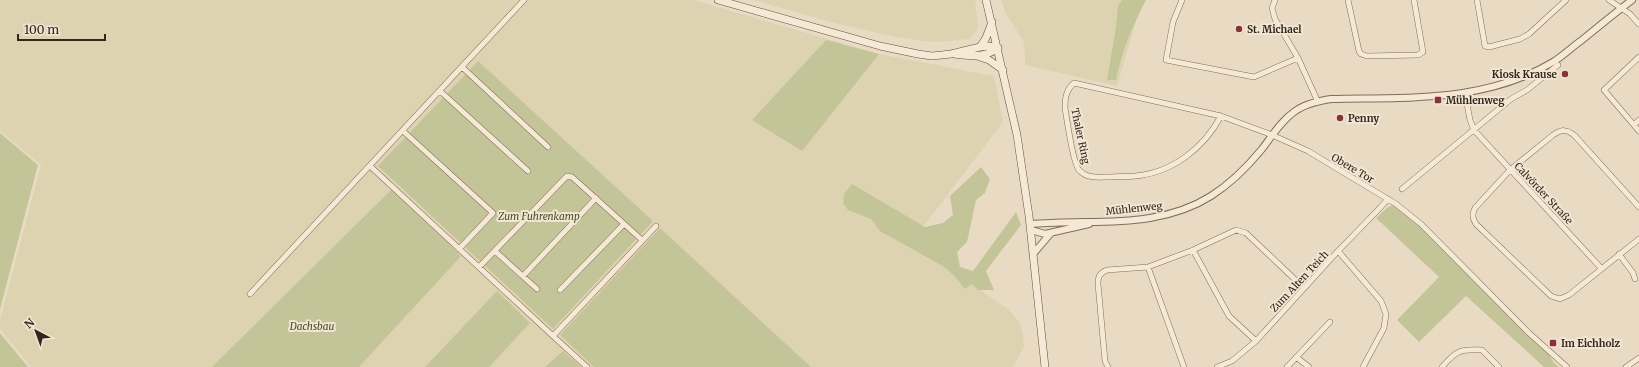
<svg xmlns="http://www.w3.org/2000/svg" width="1639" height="367" font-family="Merriweather,serif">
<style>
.farmland{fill:#ddd3b1}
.green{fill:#c3c598}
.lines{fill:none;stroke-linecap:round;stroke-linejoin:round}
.minor-casing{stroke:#816d5c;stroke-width:6}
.tertiary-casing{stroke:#816d5c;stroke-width:8}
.secondary-casing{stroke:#634e3f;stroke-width:8}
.minor{stroke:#f5e9d5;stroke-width:5}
.tertiary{stroke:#f5e9d5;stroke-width:6}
.secondary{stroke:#f5e9d5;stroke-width:7}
.poi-dot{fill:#8a3239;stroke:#f1e6d2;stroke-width:1.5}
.labels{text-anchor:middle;stroke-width:4;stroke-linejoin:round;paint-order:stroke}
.poi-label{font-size:10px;font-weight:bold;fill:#32271e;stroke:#f1e6d2;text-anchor:start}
.street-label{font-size:10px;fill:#32271e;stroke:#f1e6d2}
.park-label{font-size:10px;font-style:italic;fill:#464d27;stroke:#f1e6d2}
</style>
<rect width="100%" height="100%" fill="#e9dbc3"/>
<path class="farmland" d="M 0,0 L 693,0 L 879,54 L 994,76 L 1003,122 L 911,243 L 1008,309 L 1019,322 L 1023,334 L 1024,347 L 1013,367 L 31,367 L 0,329 L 0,320 L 41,165 L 0,131 Z
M 753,0 L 975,0 L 978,24 L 977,30 L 970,39 L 937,42 L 922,41 L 895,37 L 834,23 Z
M 1001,0 L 1144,0 L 1140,8 L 1117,86 L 1025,65 L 1025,54 L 1023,40 L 1006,14 Z"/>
<path class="green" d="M 1122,0 L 1146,0 C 1131,29 1123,49 1116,80 L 1107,80 L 1115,34 L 1118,6 Z
M 826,40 L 879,54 L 802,151 L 752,120 Z
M 478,61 L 653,221 L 553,329 L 378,166 Z
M 0,133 L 38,165 L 0,309 Z
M 981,167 L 990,179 L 985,193 L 976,200 L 967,242 L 957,252 L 960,267 L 973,271 L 1016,212 L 1021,225 L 986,271 L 994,290 L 978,290 L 972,284 L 965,289 L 957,279 L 946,268 L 880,231 L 871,219 L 848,210 L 843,203 L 844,194 L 852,184 L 925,227 L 943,223 L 953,215 L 950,196 Z
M 394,187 L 461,256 L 359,367 L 212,367 Z
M 1396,204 L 1421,224 L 1546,349 L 1554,363 L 1559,367 L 1544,367 L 1466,296 L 1419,342 L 1397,320 L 1439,277 L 1376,218 L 1388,207 Z
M 660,228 L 811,367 L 594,367 L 560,335 Z
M 497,291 L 530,323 L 489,367 L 425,367 Z
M 0,333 L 28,367 L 0,367 Z
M 563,351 L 581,367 L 545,367 Z"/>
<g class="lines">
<defs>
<path id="minor" d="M 1182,0 L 1173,22 L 1166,60 L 1254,77 L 1298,58
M 1275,0 L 1272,8 L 1275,19 L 1298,58 L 1318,102
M 1348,0 L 1359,51 L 1361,54 L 1367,56 L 1418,55 L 1423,52 L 1414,0
M 1477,0 L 1485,46 L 1489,47 L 1520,39 L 1529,34 L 1566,0
M 1609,0 L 1630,14 L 1639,24
M 1639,57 L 1604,90 L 1639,131
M 462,67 L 548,147
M 440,91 L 528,171
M 1465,93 L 1470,120 L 1474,130 L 1601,268
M 1221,116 C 1204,148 1172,173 1135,176 C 1127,177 1118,176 1110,177 C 1099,177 1087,179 1079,170 C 1073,164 1067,120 1065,108 C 1065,98 1066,90 1074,83 L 1221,116 L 1272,135 L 1308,151 L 1396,204 L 1421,224 L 1529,333 L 1567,367
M 1634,125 L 1639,120
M 403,131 L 493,213 L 459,249
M 370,166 L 553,336 L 656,226
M 1402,189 L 1511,99 L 1527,90 L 1558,65
M 1639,207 L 1575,136 C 1567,129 1562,129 1553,135 L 1510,170 L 1475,208 C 1472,214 1472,218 1476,224 L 1551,296 L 1560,299 L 1569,295 L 1639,239
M 1193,250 L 1229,316 L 1256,341
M 495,251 L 537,289
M 1338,251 L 1381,301 L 1386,314 L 1384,328 L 1363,367
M 1619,254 L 1633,273 L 1635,279
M 479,267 L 567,176 L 572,177 L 642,240
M 1148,267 L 1184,367
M 523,276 L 596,198
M 560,290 L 624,224
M 250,294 L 524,0
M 553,336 L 587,367
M 1296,357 L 1309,367
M 1108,367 L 1105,361 L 1098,284 C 1098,276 1100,273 1107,270 L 1148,267 L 1193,250 L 1236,230 L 1246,233 L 1304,288
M 1217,367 L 1232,361 L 1256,341 L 1338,251 L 1377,211 L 1388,199
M 1287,367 L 1330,322
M 1442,367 C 1457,350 1460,349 1482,350 L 1499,367
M 1626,367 L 1639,358"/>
<path id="tertiary" d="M 1030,224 C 1048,223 1066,222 1085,222 C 1128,222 1173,220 1211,196 C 1230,184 1248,166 1262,149 C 1272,136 1281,121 1294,112 C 1304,104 1318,101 1331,99 C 1408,97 1484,103 1553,62 C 1563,56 1572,47 1582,40 C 1599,26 1615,13 1632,0
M 1031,230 L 1045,234 L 1089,224
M 1033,254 L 1051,233"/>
<path id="secondary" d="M 718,0 L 880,46 L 918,54 L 932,56 L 951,54 L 980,47 L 989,46 L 998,48
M 986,0 L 1017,135 L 1029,216 L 1045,367
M 980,47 L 986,38 L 992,22
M 954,54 C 969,56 985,58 998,48
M 977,56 L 989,60 L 1003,70"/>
</defs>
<use href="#minor" class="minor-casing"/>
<use href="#tertiary" class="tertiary-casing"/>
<use href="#secondary" class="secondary-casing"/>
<use href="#minor" class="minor"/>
<use href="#tertiary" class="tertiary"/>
<use href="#secondary" class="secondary"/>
</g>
<g class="poi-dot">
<circle cx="1239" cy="29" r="4"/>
<circle cx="1565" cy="74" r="4"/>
<rect x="1434" y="96" width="8" height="8" rx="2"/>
<circle cx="1340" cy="118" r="4"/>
<rect x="1549" y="339" width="8" height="8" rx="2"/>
</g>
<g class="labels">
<g class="poi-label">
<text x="1247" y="33">St. Michael</text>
<text x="1557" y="78" text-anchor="end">Kiosk Krause</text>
<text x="1446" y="104">Mühlenweg</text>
<text x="1348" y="122">Penny</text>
<text x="1561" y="347">Im Eichholz</text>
</g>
<g class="street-label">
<text transform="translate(1081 136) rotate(78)" y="4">Thaler Ring</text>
<text transform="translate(1353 168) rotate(31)" y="4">Obere Tor</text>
<text transform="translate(1544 193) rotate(47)" y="4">Calvörder Straße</text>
<text transform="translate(1134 208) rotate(-6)" y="4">Mühlenweg</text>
<text transform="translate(1299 281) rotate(-47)" y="4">Zum Alten Teich</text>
</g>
<g class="park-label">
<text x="539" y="220">Zum Fuhrenkamp</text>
<text x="312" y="330">Dachsbau</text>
</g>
</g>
<g transform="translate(36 331) rotate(319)" stroke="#f1e6d2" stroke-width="3" paint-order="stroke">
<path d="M0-3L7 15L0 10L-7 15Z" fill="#32271e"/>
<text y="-6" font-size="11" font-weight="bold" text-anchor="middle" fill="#32271e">N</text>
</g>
<path d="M18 34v6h87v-6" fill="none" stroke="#32271e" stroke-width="2"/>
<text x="24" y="34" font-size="12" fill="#32271e" stroke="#f1e6d2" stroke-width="3" paint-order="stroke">100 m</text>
</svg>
